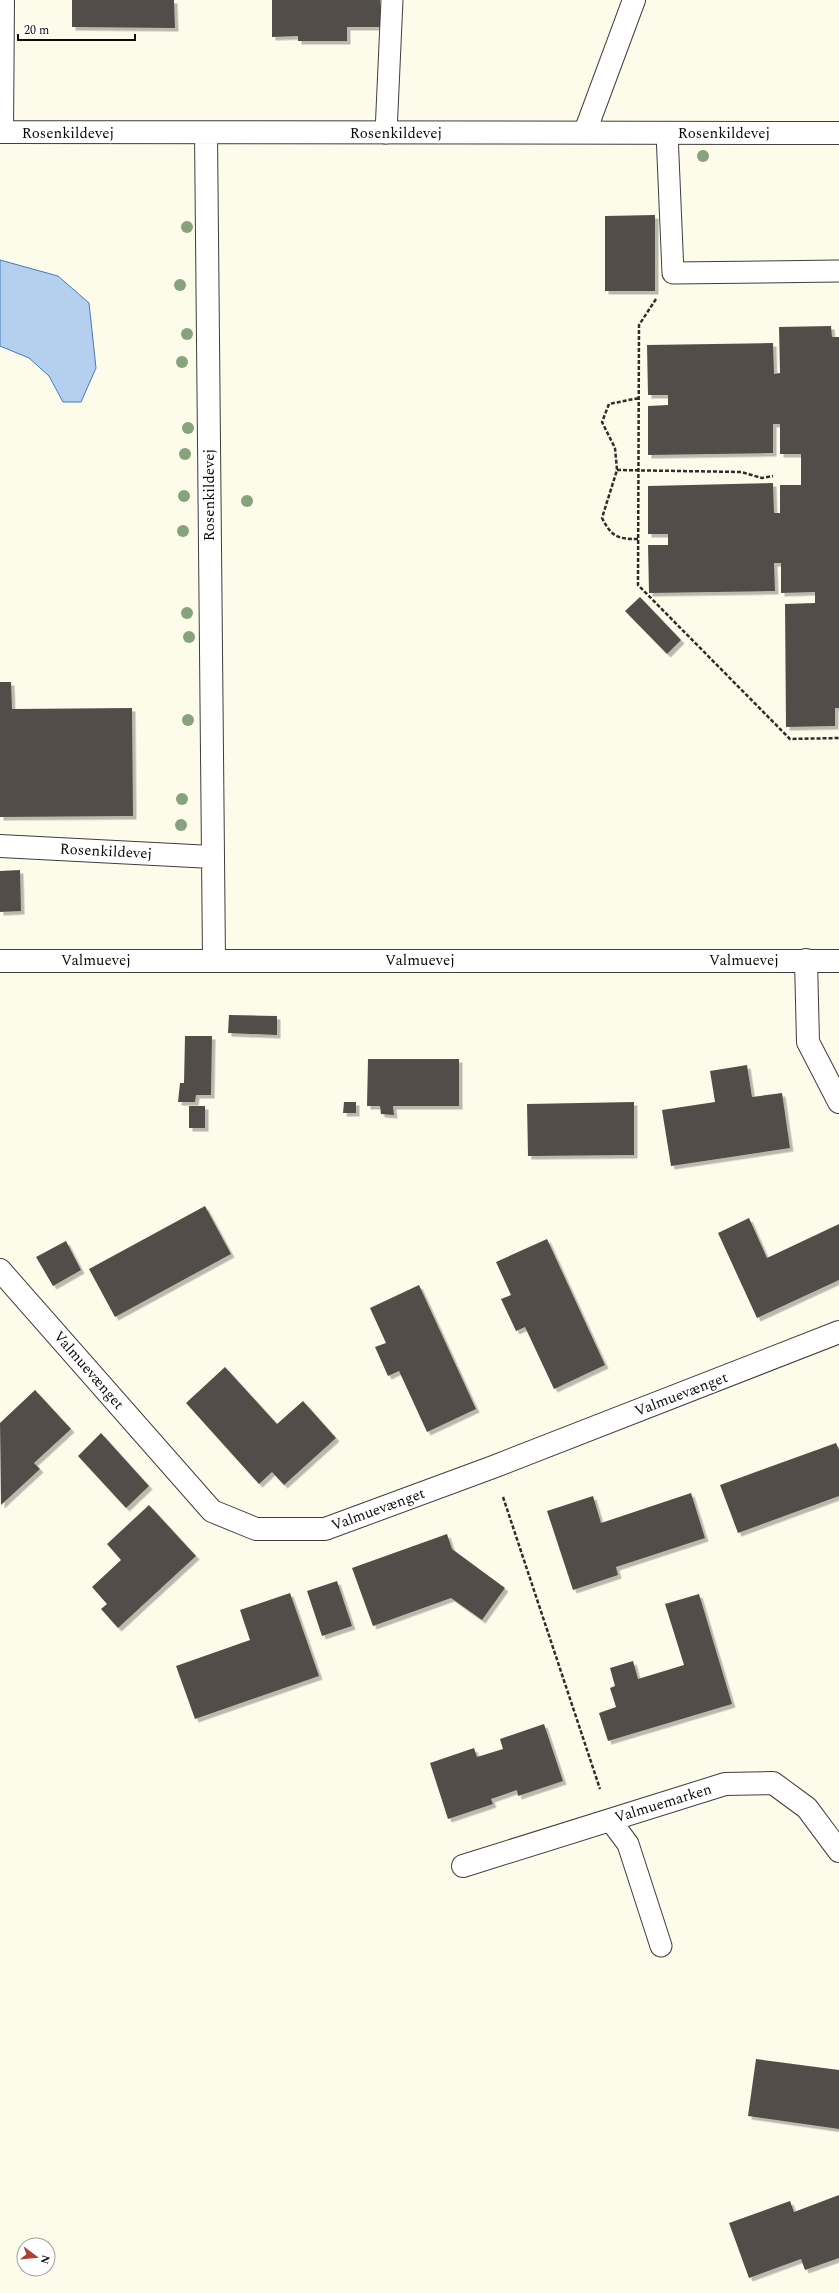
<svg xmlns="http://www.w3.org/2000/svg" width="839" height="2293" font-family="Spectral,serif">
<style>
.water{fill:#b5d0ef;stroke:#447abe}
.building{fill:#524e49;filter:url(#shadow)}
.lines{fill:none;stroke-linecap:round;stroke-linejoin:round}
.service-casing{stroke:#3e3e3e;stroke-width:23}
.minor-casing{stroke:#3e3e3e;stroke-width:24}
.path{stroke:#2d2d2d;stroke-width:2.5;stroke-dasharray:4 2;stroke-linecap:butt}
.service{stroke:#fff;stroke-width:21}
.minor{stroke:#fff;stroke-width:22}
.tree{fill:#87a37d}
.labels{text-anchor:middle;stroke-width:4;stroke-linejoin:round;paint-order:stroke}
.street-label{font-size:15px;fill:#0b0b0b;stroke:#fff}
</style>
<defs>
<filter id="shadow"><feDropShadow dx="3.5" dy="3.5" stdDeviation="0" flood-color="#0004"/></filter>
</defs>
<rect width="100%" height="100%" fill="#fdfceb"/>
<path class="water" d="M 0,260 L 58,276 L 89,303 L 96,368 L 81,402 L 63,402 L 49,376 L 29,358 L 0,346 Z"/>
<path class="building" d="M 72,0 L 174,0 L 175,28 L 72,27 Z
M 272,0 L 380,0 L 380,27 L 347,27 L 347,41 L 298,41 L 298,36 L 272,37 Z
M 655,215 L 655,291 L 605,291 L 605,216 Z
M 831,326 L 832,337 L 839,337 L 839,708 L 835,708 L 835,726 L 786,727 L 785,604 L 815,603 L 815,592 L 781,593 L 781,563 L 774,563 L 775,591 L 649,593 L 648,545 L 668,545 L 668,534 L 648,534 L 648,486 L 773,483 L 774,513 L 780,513 L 780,485 L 801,485 L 801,454 L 780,454 L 780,424 L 773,424 L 773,453 L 648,455 L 648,406 L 668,405 L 668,395 L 648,395 L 647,345 L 773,343 L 774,374 L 780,373 L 779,327 Z
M 640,597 L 681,640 L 667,654 L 625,611 Z
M 0,682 L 11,682 L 12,709 L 132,708 L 133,816 L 0,817 Z
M 20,870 L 21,911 L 0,912 L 0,871 Z
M 229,1015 L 277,1016 L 277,1035 L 228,1033 Z
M 185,1036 L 212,1036 L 211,1095 L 196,1095 L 195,1102 L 178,1102 L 180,1083 L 184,1083 Z
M 368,1059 L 459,1059 L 459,1106 L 393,1106 L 394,1115 L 381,1114 L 380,1106 L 367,1106 Z
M 747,1065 L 752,1097 L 782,1093 L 790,1148 L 671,1166 L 662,1110 L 715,1102 L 710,1071 Z
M 344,1102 L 356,1102 L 356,1113 L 343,1113 Z
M 634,1102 L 634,1155 L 528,1156 L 527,1104 Z
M 189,1106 L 205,1106 L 205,1128 L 189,1128 Z
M 205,1206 L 231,1254 L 115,1317 L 89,1269 Z
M 749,1218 L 767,1258 L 839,1224 L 839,1280 L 757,1318 L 718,1233 Z
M 547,1239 L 605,1365 L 554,1389 L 525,1327 L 516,1331 L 501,1299 L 511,1295 L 496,1262 Z
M 66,1241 L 81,1270 L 53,1286 L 36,1257 Z
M 419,1285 L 476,1409 L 427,1432 L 399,1371 L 388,1376 L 375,1347 L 386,1343 L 370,1308 Z
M 225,1367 L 277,1424 L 303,1401 L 336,1438 L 284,1485 L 272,1472 L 259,1484 L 186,1403 Z
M 35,1390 L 71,1429 L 34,1463 L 40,1469 L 1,1505 L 0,1423 Z
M 101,1433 L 149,1486 L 126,1508 L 78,1456 Z
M 836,1443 L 839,1450 L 839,1496 L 738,1533 L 720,1485 Z
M 691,1493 L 705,1538 L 616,1567 L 618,1575 L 573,1590 L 547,1511 L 593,1496 L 601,1523 Z
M 149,1505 L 196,1556 L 118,1628 L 101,1609 L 107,1604 L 92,1587 L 121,1560 L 107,1544 Z
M 447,1534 L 452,1549 L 505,1588 L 482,1620 L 451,1598 L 373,1626 L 352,1568 Z
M 337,1581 L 352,1626 L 322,1636 L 307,1591 Z
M 290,1593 L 319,1676 L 195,1719 L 176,1666 L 250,1640 L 240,1610 Z
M 699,1594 L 732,1704 L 608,1741 L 599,1713 L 616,1707 L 610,1688 L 615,1686 L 610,1668 L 633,1661 L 638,1679 L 684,1665 L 665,1604 Z
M 544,1724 L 563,1781 L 518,1796 L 517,1790 L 491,1799 L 493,1804 L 448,1819 L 430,1763 L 474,1748 L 477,1757 L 503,1749 L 500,1739 Z
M 756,2059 L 839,2070 L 839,2129 L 748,2116 Z
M 839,2195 L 839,2258 L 805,2270 L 801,2259 L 749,2278 L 729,2223 L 790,2201 L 794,2212 Z"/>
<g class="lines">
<defs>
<path id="service" d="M 386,133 L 392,0
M 667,133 L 673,273 L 839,271
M 610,1820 L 628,1844 L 661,1946"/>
<path id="minor" d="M 0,132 L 839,133
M 2,132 L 3,0
M 585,132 L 634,0
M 206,133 L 214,960
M 0,846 L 212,857
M 806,960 L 808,1042 L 839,1102
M 0,961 L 839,961
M 0,1270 L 212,1511 L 256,1529 L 325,1529 L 493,1467 L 839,1332
M 463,1866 L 725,1784 L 773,1783 L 807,1808 L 839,1851"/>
</defs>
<use href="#service" class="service-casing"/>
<use href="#minor" class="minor-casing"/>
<path class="path" d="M 656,299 L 639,325 L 638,585 L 790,739 L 839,738
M 617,470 L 741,472 L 762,478 L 773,476
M 638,539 C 617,539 612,537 602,518 L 617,470 L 615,448 L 602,422 L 609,404 L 639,398
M 503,1497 L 600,1789"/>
<use href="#service" class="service"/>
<use href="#minor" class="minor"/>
</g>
<g class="tree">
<circle cx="703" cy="156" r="6"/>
<circle cx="187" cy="227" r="6"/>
<circle cx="180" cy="285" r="6"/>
<circle cx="187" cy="334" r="6"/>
<circle cx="182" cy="362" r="6"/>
<circle cx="188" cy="428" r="6"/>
<circle cx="185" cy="454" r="6"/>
<circle cx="184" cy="496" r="6"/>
<circle cx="247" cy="501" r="6"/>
<circle cx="183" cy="531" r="6"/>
<circle cx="187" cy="613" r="6"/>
<circle cx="189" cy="637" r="6"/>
<circle cx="188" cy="720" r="6"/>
<circle cx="182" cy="799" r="6"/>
<circle cx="181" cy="825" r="6"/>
</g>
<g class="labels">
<g class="street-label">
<text x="68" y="138">Rosenkildevej</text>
<text x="396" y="138">Rosenkildevej</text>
<text x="724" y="138">Rosenkildevej</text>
<text transform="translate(209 495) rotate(-90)" y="5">Rosenkildevej</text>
<text transform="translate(106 851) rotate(3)" y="5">Rosenkildevej</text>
<text x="96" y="965">Valmuevej</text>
<text x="420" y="965">Valmuevej</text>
<text x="744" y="965">Valmuevej</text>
<text transform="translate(89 1370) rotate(49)" y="5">Valmuevænget</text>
<text transform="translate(681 1394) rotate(-21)" y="5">Valmuevænget</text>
<text transform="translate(378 1509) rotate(-20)" y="5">Valmuevænget</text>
<text transform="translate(663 1803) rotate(-17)" y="5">Valmuemarken</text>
</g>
</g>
<g transform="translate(36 2257) rotate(106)"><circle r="19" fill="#ffffff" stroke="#9d9d9d"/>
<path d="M0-3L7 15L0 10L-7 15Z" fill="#ab4033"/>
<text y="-6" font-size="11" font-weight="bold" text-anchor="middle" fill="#0b0b0b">N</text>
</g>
<path d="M18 34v6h117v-6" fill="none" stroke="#0b0b0b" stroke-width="2"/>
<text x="24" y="34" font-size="12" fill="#0b0b0b" stroke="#ffffff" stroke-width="3" paint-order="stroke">20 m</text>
</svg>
